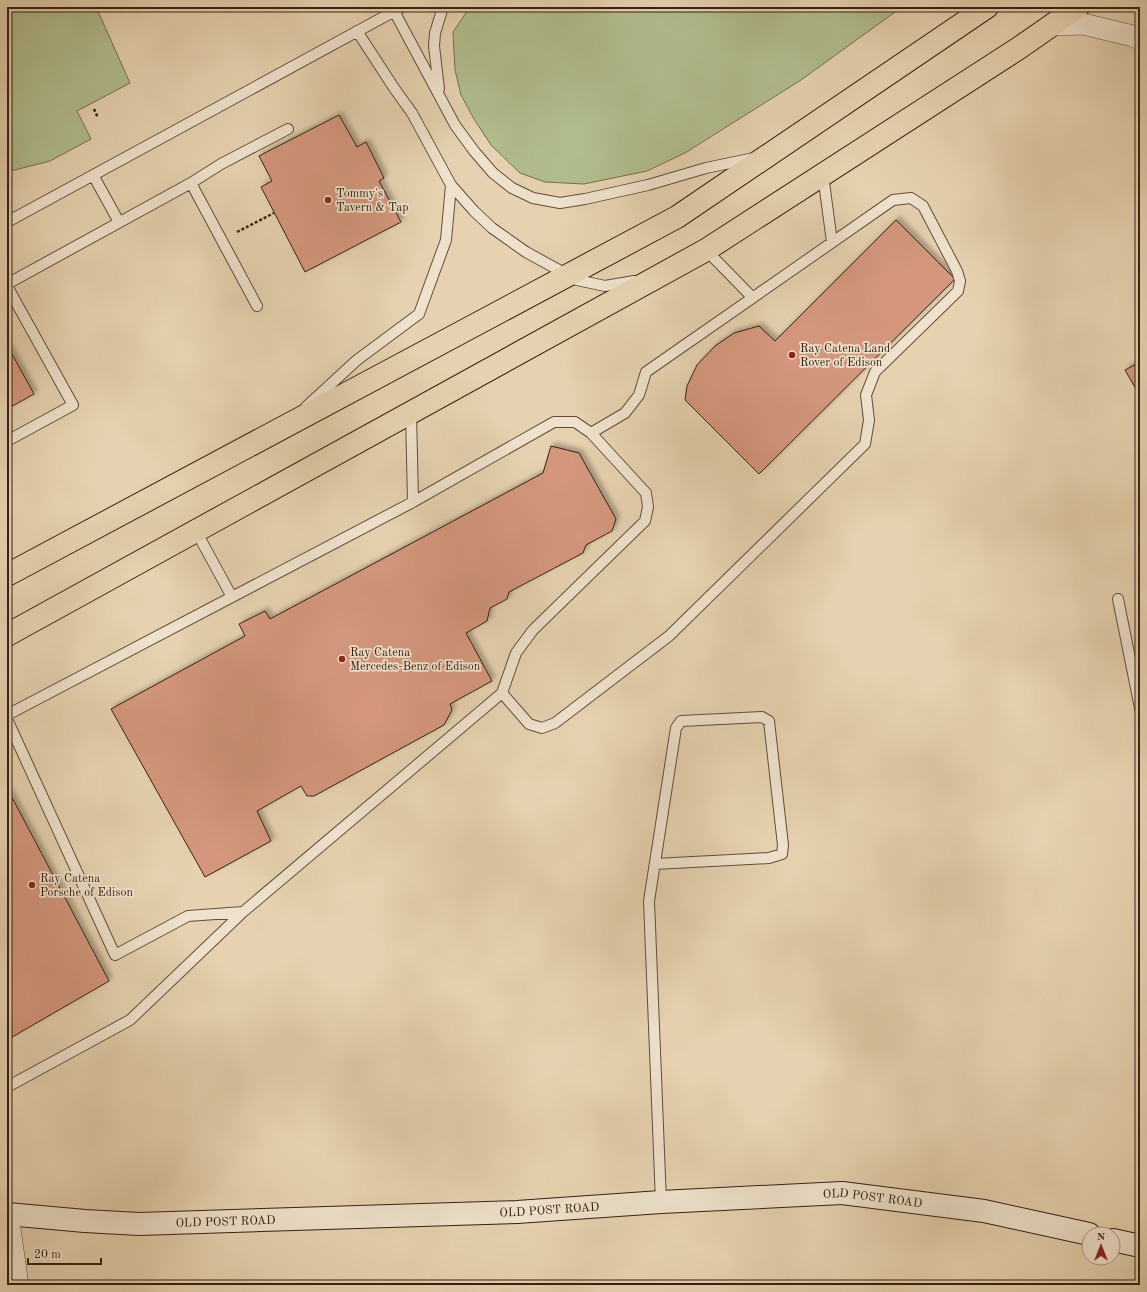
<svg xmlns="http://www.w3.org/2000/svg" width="1147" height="1292" font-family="'Old Standard TT',serif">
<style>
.green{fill:#b1bd8e;stroke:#746f52}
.building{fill:#d4977d;stroke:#362115;filter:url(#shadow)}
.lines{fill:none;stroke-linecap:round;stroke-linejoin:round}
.lane-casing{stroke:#624d3c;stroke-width:12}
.street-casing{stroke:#624d3c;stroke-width:22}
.secondary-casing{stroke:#362115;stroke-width:24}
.highway-casing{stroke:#362115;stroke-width:24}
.path{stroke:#362115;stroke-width:2.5;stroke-dasharray:3 2;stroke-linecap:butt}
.lane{stroke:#efe2cc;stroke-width:10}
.street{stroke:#efe2cc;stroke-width:21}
.secondary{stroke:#efe2cc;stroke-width:22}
.highway{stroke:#e6d2b0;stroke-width:22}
.poi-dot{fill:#8f2418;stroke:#efe2cc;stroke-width:1.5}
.labels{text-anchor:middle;stroke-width:3.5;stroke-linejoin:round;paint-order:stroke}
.poi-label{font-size:12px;fill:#362115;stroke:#efe2cc;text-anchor:start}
.street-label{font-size:12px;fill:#362115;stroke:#efe2cc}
</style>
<defs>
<filter id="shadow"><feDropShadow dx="3.5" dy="-3.5" stdDeviation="2" flood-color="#0004"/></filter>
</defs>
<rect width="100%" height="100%" fill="#e6d2b0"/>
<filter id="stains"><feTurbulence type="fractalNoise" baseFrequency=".005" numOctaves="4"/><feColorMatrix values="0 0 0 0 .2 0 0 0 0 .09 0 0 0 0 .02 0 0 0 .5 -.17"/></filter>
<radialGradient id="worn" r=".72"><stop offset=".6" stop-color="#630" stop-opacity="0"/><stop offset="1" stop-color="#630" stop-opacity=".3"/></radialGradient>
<path class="green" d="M 7,7 L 96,7 L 130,83 L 77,111 L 91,139 L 50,161 L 7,172 Z
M 470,7 L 902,7 L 801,80 L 685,153 L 647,171 L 584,184 L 545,182 L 520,173 L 491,145 L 474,119 L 461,95 L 455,70 L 453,32 Z"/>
<path class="building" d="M 339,115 L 357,147 L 366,142 L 384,178 L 379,181 L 401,222 L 305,272 L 261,187 L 272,181 L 259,156 Z
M 896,220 L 955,279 L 759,474 L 685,400 L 687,386 L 697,365 L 715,346 L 734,333 L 759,326 L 775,341 Z
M 7,345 L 34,394 L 7,409 Z
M 1140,362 L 1140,396 L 1125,370 Z
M 551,446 L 579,453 L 616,519 L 612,531 L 586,545 L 583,553 L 509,592 L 507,599 L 490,608 L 487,621 L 466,633 L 492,681 L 450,704 L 452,710 L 444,725 L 314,796 L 307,796 L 301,786 L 257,811 L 271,841 L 205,877 L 111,709 L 245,636 L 239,624 L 265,611 L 270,619 L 543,473 Z
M 7,788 L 109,981 L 7,1040 Z"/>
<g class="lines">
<defs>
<path id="lane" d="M 394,11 L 455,125 L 474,151 L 493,173 L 512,188 L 533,198 L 560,203 L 585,199 L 648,185 L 706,168 L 754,158
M 357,31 L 394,88 L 412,113 L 451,185 L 474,211 L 492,228 L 526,252 L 577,280 L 605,286 L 634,281
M 439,89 L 434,46 L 435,33 L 443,7
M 93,175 L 119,222
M 823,175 L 832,242
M 191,183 L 221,164 L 288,129
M 7,222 L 402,7
M 706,250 L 752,297
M 7,284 L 191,183 L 257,306
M 7,286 L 73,405 L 7,441
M 306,407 L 357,360 L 419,314 L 446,240 L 451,185
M 411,412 L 413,502
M 196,531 L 232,597
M 1118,599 L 1140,708
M 502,693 L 529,724 L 542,728 L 555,723 L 669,636 L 865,444 L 869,420 L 866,395 L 875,372 L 958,291 L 960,281 L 957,271 L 923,206 L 911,198 L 893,200 L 646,372 L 639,395 L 625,413 L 591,433
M 7,715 L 413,502 L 554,422 L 575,422 L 591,433 L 646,493 L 648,507 L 645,521 L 533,630 L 516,653 L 502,693 L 243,912 L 130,1020 L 7,1087
M 7,719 L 115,955 L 188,916 L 243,912
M 655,864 L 769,858 L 782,854 L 783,845 L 769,721 L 762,717 L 681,721 L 676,728 L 649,901 L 661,1202"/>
<path id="street" d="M 1052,25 L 1083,24 L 1133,36 L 1140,39
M 8,1215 L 18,1285"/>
<g id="secondary">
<path id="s1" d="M 7,1214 L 85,1221 L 139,1224 L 517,1212 L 661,1202 L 842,1193 L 984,1211 L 1089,1234"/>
<path d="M 1113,1240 L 1140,1246"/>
</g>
<path id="highway" d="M 7,575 L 677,217 L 987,7
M 7,635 L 706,250 L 1019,48 L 1078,7"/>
</defs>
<use href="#lane" class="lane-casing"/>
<use href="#street" class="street-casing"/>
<use href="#secondary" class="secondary-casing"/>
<use href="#highway" class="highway-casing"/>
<path class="path" d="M 94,109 L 98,118
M 237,232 L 274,213"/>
<use href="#lane" class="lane"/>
<use href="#street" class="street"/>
<use href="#secondary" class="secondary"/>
<use href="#highway" class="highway"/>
</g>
<g class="poi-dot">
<circle cx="328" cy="200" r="4"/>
<circle cx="792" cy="355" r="4"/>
<circle cx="342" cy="659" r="4"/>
<circle cx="32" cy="885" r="4"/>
</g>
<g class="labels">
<g class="poi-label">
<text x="336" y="197">Tommy's<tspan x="336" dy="14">Tavern &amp; Tap</tspan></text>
<text x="800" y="352">Ray Catena Land<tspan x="800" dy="14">Rover of Edison</tspan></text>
<text x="350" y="656">Ray Catena<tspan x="350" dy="14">Mercedes-Benz of Edison</tspan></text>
<text x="40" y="882">Ray Catena<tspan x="40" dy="14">Porsche of Edison</tspan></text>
</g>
<g class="street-label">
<text dy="4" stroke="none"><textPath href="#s1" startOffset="867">OLD POST ROAD</textPath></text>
<text dy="4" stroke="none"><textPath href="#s1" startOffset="543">OLD POST ROAD</textPath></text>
<text dy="4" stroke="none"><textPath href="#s1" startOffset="219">OLD POST ROAD</textPath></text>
</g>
</g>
<rect width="1147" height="1292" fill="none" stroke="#e6d2b0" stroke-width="24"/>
<rect x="8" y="8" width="1131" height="1276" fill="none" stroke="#362115" stroke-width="2"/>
<rect x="12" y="12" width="1123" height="1268" fill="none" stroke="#362115"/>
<g transform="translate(1101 1246)"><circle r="19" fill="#efe2cc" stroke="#a59583"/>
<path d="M0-3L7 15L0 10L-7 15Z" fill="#8f2418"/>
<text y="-6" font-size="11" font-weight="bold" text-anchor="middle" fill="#362115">N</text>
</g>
<path d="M28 1258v6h73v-6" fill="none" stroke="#362115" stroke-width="2"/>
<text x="34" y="1258" font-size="12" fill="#362115" stroke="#efe2cc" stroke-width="3" paint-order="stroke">20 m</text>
<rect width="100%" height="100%" filter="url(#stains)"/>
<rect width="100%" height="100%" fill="url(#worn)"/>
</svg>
